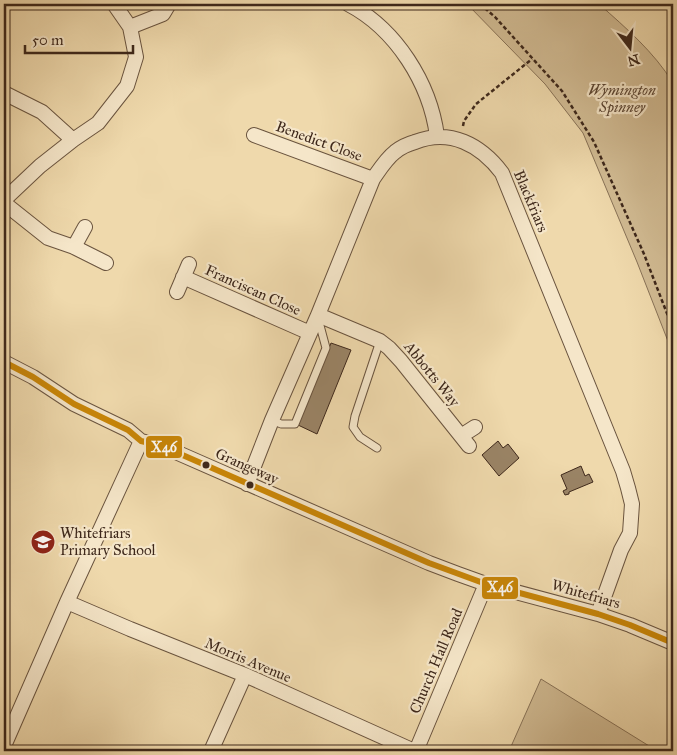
<svg xmlns="http://www.w3.org/2000/svg" width="677" height="755" font-family="'IM FELL Great Primer',serif">
<style>
.green{fill:#d1bb93;stroke:#887257}
.building{fill:#9a8466;stroke:#3e281b}
.lines{fill:none;stroke-linecap:round;stroke-linejoin:round}
.lane-casing{stroke:#6a543f;stroke-width:9}
.street-casing{stroke:#6a543f;stroke-width:16}
.path{stroke:#3e281b;stroke-width:2.5;stroke-dasharray:4 2.5;stroke-linecap:butt}
.lane{stroke:#f5e6c9;stroke-width:7}
.street{stroke:#f5e6c9;stroke-width:14}
.bus-1-casing{stroke:#f5e6c9;stroke-width:10}
.bus-1{stroke:#c98607;stroke-width:6}
.bus-dot{fill:#3e281b;stroke:#f5e6c9;stroke-width:2}
.labels{text-anchor:middle;stroke-width:4.5;stroke-linejoin:round;paint-order:stroke}
.park-label{font-size:15px;font-style:italic;fill:#5b4533;stroke:#f5e6c9}
.street-label{font-size:15px;fill:#3e281b;stroke:#f5e6c9}
.poi-label{font-size:15px;fill:#3e281b;stroke:#f5e6c9;text-anchor:start}
.line-badge{stroke:#f5e6c9;stroke-width:2}
.badge-label{font-size:14px;text-anchor:middle;font-weight:bold;fill:#fff}
</style>
<rect width="100%" height="100%" fill="#efd9ac"/>
<filter id="stains"><feTurbulence type="fractalNoise" baseFrequency=".004" numOctaves="4"/><feColorMatrix values="0 0 0 0 .2 0 0 0 0 .09 0 0 0 0 .02 0 0 0 .5 -.17"/></filter>
<radialGradient id="worn" r=".72"><stop offset=".6" stop-color="#630" stop-opacity="0"/><stop offset="1" stop-color="#630" stop-opacity=".3"/></radialGradient>
<path class="green" d="M 467,4 L 599,4 C 626,28 654,52 673,83 L 673,354 L 637,262 L 583,133 L 545,84 Z
M 541,679 L 654,749 L 658,751 L 509,751 Z"/>
<path class="building" d="M 331,343 L 351,350 L 317,434 L 298,425 Z
M 498,441 L 503,448 L 508,444 L 519,458 L 499,476 L 482,455 Z
M 581,466 L 585,476 L 589,474 L 593,482 L 569,492 L 569,494 L 565,495 L 563,491 L 567,489 L 561,475 Z"/>
<g class="lines">
<defs>
<path id="lane" d="M 272,420 L 281,424 L 295,424 L 326,348 L 318,318
M 377,448 L 360,437 L 353,427 L 355,416 L 380,341"/>
<path id="street" d="M 348,4 C 396,29 430,83 437,136
M 130,27 L 163,14 L 169,4
M 4,93 L 42,112 L 73,140
M 254,135 L 373,179
M 4,200 L 40,166 L 73,140 L 98,123 L 127,86 L 136,57 L 130,27 L 114,4
M 4,203 L 48,238 L 74,247 L 106,263
M 74,247 L 85,227
M 183,277 L 310,333
M 177,292 L 189,264
M 318,315 L 380,341 L 389,348 L 401,361 L 469,446
M 4,362 L 33,377 L 74,404 L 128,430 L 141,441 L 162,446 L 429,563 L 458,574 L 486,584 L 598,614 L 630,625 L 673,643
M 461,436 L 475,427
M 247,484 L 272,420 L 318,315 L 373,179 C 380,169 386,159 395,152 C 401,147 408,144 415,142 C 450,128 481,145 502,173 L 623,471 L 628,488 L 632,504 L 630,533 L 621,550 L 598,614
M 67,602 L 130,629 L 245,675 L 414,751
M 4,746 L 67,602 L 141,441
M 211,751 L 245,675
M 416,751 L 486,584"/>
</defs>
<use href="#lane" class="lane-casing"/>
<use href="#street" class="street-casing"/>
<path class="path" d="M 480,4 L 495,17 L 562,91 L 594,142 L 644,254 L 673,329
M 463,126 L 464,121 L 476,104 L 532,59"/>
<use href="#lane" class="lane"/>
<use href="#street" class="street"/>
<defs>
<path id="bus-1" d="M 4,362 L 33,377 L 74,404 L 128,430 L 141,441 L 162,446 L 429,563 L 486,584 L 598,614 L 630,625 L 673,643"/>
</defs>
<use href="#bus-1" class="bus-1-casing"/>
<use href="#bus-1" class="bus-1"/>
</g>
<defs>
<symbol id="school-disc" viewBox="-11 -11 22 22"><circle r="9.5" fill="#8f2418" stroke="#f5e6c9"/><path d="M0-5L7-2L0 1L-7-2ZM-4 1L0 2.5L4 1V4Q0 6-4 4Z" fill="#fff"/></symbol>
</defs>
<g fill-rule="evenodd">
<use href="#school-disc" x="29" y="528" width="28" height="28"/>
</g>
<g class="bus-dot">
<circle cx="206" cy="465" r="4.5"/>
<circle cx="250" cy="485" r="4.5"/>
</g>
<g class="labels">
<g class="park-label">
<text x="622" y="95">Wymington<tspan x="622" dy="17">Spinney</tspan></text>
</g>
<g class="street-label">
<text transform="translate(319 141) rotate(20)" y="5">Benedict Close</text>
<text transform="translate(531 201) rotate(67)" y="5">Blackfriars</text>
<text transform="translate(253 290) rotate(24)" y="5">Franciscan Close</text>
<text transform="translate(432 374) rotate(51)" y="5">Abbotts Way</text>
<text transform="translate(247 466) rotate(24)" y="5">Grangeway</text>
<text transform="translate(586 594) rotate(16)" y="5">Whitefriars</text>
<text transform="translate(248 660) rotate(23)" y="5">Morris Avenue</text>
<text transform="translate(436 661) rotate(-67)" y="5">Church Hall Road</text>
</g>
<g class="poi-label">
<text x="60" y="538">Whitefriars<tspan x="60" dy="17">Primary School</tspan></text>
</g>
</g>
<g class="line-badge">
<rect x="145" y="435" width="38" height="24" rx="5" fill="#c98607"/>
<rect x="481" y="576" width="38" height="24" rx="5" fill="#c98607"/>
</g>
<g class="badge-label">
<text x="164" y="452">X46</text>
<text x="500" y="592">X46</text>
</g>
<rect width="677" height="755" fill="none" stroke="#efd9ac" stroke-width="20"/>
<rect x="5" y="5" width="667" height="745" fill="none" stroke="#3e281b" stroke-width="2.5"/>
<rect x="10" y="10" width="657" height="735" fill="none" stroke="#3e281b"/>
<g transform="translate(630 48) rotate(164)" stroke="#f5e6c9" stroke-width="4" paint-order="stroke">
<path d="M0-4L9 19L0 12L-9 19Z" fill="#3e281b"/>
<text y="-8" font-size="14" font-weight="bold" text-anchor="middle" fill="#3e281b">N</text>
</g>
<path d="M25 45v8h108v-8" fill="none" stroke="#3e281b" stroke-width="2.5"/>
<text x="32" y="45" font-size="15" fill="#3e281b" stroke="#f5e6c9" stroke-width="4" paint-order="stroke">50 m</text>
<rect width="100%" height="100%" filter="url(#stains)"/>
<rect width="100%" height="100%" fill="url(#worn)"/>
</svg>
